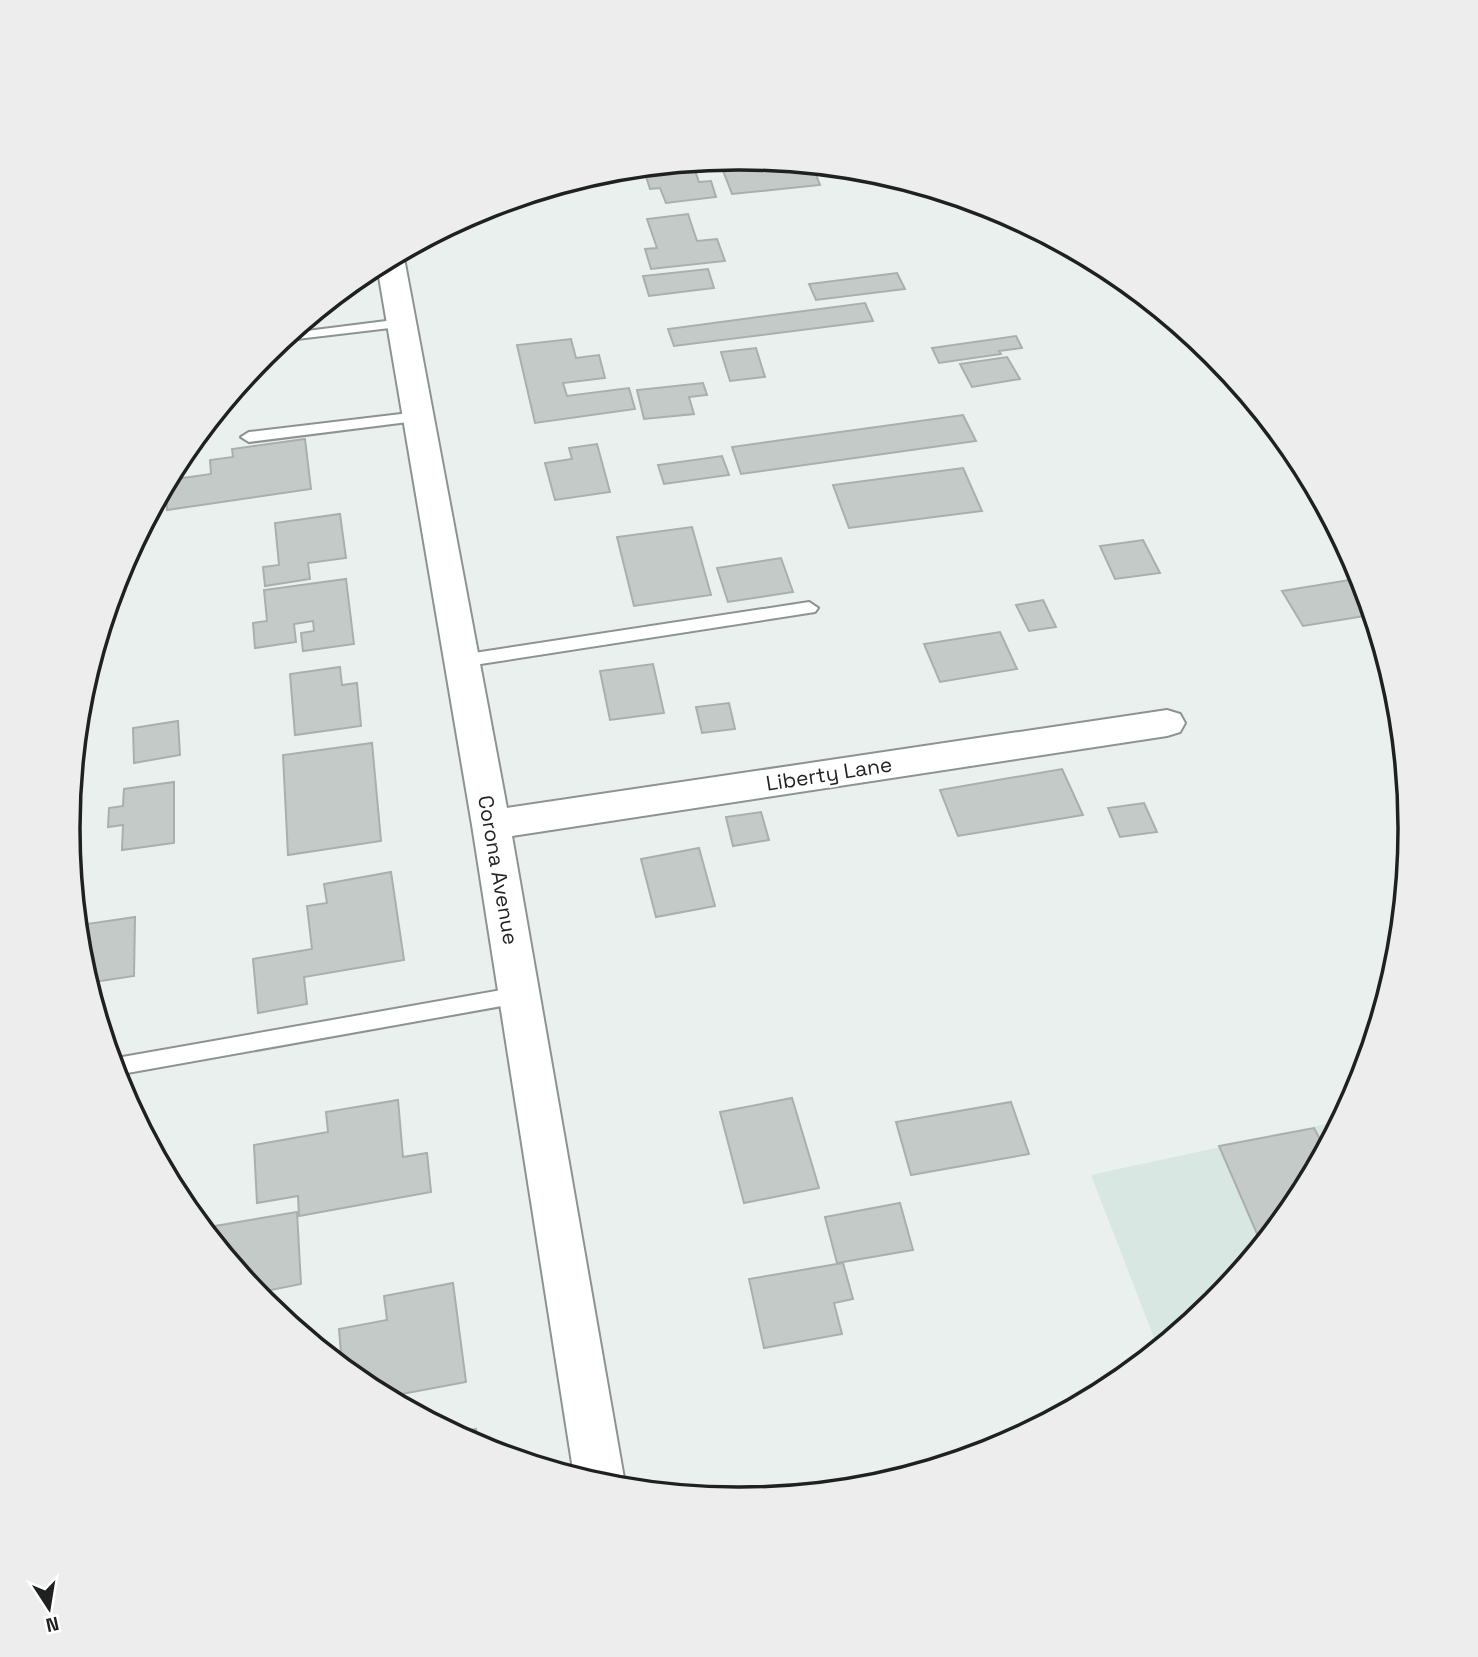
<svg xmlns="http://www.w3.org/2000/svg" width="1478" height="1657" font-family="'Space Grotesk',sans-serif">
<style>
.built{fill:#d8e7e1}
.building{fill:#c4cac8;stroke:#a9afad;stroke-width:2}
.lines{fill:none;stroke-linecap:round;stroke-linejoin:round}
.lane-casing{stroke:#8d9391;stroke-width:4}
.street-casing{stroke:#8d9391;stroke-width:4}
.lane{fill:#fff;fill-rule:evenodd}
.street{fill:#fff;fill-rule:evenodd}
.labels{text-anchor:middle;stroke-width:5;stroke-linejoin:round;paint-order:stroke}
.street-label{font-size:21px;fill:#1f2120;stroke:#fff}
.rim{fill:none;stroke:#1f2120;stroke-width:3.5}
</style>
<rect width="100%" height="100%" fill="#eaf0ed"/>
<path class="built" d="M 1340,1121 L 1296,1201 L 1213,1303 L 1158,1348 L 1091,1175 Z"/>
<path class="building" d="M 739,158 L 812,165 L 820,185 L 732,194 L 719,160 Z
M 692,162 L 699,182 L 711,181 L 716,197 L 666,203 L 660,188 L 650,189 L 643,167 Z
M 688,214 L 697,241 L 717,239 L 725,261 L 651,269 L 645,249 L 657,248 L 647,219 Z
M 708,269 L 714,288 L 649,296 L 643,276 Z
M 897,273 L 905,289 L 816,300 L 809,284 Z
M 865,303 L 873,321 L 674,346 L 668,329 Z
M 1016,336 L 1022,348 L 999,351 L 1001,354 L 939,363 L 932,348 Z
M 571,339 L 576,358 L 599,355 L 605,378 L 563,383 L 567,396 L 629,388 L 635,409 L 535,423 L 517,345 Z
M 756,348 L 765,377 L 730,381 L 721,352 Z
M 1007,357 L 1020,379 L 972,387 L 960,364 Z
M 703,383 L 707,395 L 689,397 L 694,414 L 644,419 L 637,390 Z
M 963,415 L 976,441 L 741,474 L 732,447 Z
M 305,439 L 311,489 L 167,510 L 166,484 L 169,480 L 211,474 L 210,460 L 233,457 L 232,449 Z
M 597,444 L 610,492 L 555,500 L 545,463 L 572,459 L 569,448 Z
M 722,456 L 729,475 L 664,484 L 658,465 Z
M 963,468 L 982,511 L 849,528 L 833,485 Z
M 340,514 L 346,558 L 308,563 L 310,579 L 265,586 L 263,567 L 279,565 L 275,523 Z
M 692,527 L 711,595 L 634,606 L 617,537 Z
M 1143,540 L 1160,573 L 1115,579 L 1100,546 Z
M 781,558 L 793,592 L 728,602 L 717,568 Z
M 346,579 L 354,644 L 303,651 L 301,633 L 314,631 L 313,621 L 294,624 L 296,642 L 255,648 L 253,623 L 267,621 L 264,590 Z
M 1349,580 L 1371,615 L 1303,626 L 1282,591 Z
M 1043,600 L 1056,627 L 1029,631 L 1016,605 Z
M 1000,632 L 1017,669 L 940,682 L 924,644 Z
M 653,664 L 664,713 L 610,720 L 600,671 Z
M 340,667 L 342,685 L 357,683 L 361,726 L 295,735 L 290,674 Z
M 729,703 L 735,729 L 702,733 L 696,707 Z
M 178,721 L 180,755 L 134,763 L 133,728 Z
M 372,743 L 381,841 L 288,855 L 283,755 Z
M 1062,769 L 1083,815 L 958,836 L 940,790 Z
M 174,782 L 174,843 L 122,850 L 123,825 L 108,827 L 109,808 L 123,806 L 124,789 Z
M 1144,803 L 1157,832 L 1120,837 L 1108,808 Z
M 761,812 L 769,840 L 733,846 L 726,817 Z
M 699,848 L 715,906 L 656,917 L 641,859 Z
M 391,872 L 404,960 L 304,977 L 307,1004 L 258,1013 L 253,959 L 312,949 L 307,906 L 327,903 L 324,884 Z
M 135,917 L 134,976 L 88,983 L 85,973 L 87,924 Z
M 792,1098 L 819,1188 L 744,1203 L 720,1112 Z
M 398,1100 L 403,1157 L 427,1153 L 431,1192 L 299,1216 L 298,1196 L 257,1203 L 254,1145 L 328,1132 L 326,1112 Z
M 1011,1102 L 1029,1154 L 911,1175 L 896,1122 Z
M 1314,1128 L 1325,1149 L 1296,1201 L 1270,1233 L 1258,1236 L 1219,1146 Z
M 900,1203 L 913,1250 L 837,1263 L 825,1217 Z
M 297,1212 L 301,1284 L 256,1293 L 203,1228 Z
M 843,1263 L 853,1299 L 834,1303 L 842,1334 L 764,1348 L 749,1279 Z
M 453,1283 L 466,1382 L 386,1397 L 366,1386 L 342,1366 L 339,1329 L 387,1320 L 384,1296 Z
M 476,1429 L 478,1446 L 454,1433 Z"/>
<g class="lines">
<defs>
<path id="lane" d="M 402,319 L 407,320 L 409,323 L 407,326 L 280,341 L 291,333 Z
M 418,412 L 424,414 L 426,417 L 424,420 L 249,442 L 241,437 L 249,432 Z
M 809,602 L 818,608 L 815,612 L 461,667 L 455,665 L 452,661 L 455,657 L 461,655 Z
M 519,987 L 526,989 L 529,995 L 526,1001 L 519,1003 L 116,1075 L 111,1059 Z"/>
<path id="street" d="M 401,253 L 404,258 L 507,808 L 1167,710 L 1180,714 L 1185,723 L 1180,732 L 1167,736 L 512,836 L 625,1484 L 623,1488 L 608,1486 L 574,1476 L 472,825 L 377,265 Z"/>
</defs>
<use href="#lane" class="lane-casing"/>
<use href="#street" class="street-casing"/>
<use href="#lane" class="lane"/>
<use href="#street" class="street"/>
</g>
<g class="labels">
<g class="street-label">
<text transform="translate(829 774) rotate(-9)" y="7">Liberty Lane</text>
<text transform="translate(498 870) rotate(80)" y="7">Corona Avenue</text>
</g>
</g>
<path d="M0 0H1478V1657H0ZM738 170H740A658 658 0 0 1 1398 828V829A658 658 0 0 1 740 1487H738A658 658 0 0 1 80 829V828A658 658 0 0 1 738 170Z" fill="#ededed" fill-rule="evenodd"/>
<path class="rim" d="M738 170H740A658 658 0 0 1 1398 828V829A658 658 0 0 1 740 1487H738A658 658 0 0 1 80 829V828A658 658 0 0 1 738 170Z"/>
<g transform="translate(49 1608) rotate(168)" stroke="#ffffff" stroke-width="5" paint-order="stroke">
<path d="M0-5L12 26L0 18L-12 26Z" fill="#1f2120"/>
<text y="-10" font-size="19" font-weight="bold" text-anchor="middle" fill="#1f2120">N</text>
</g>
</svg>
